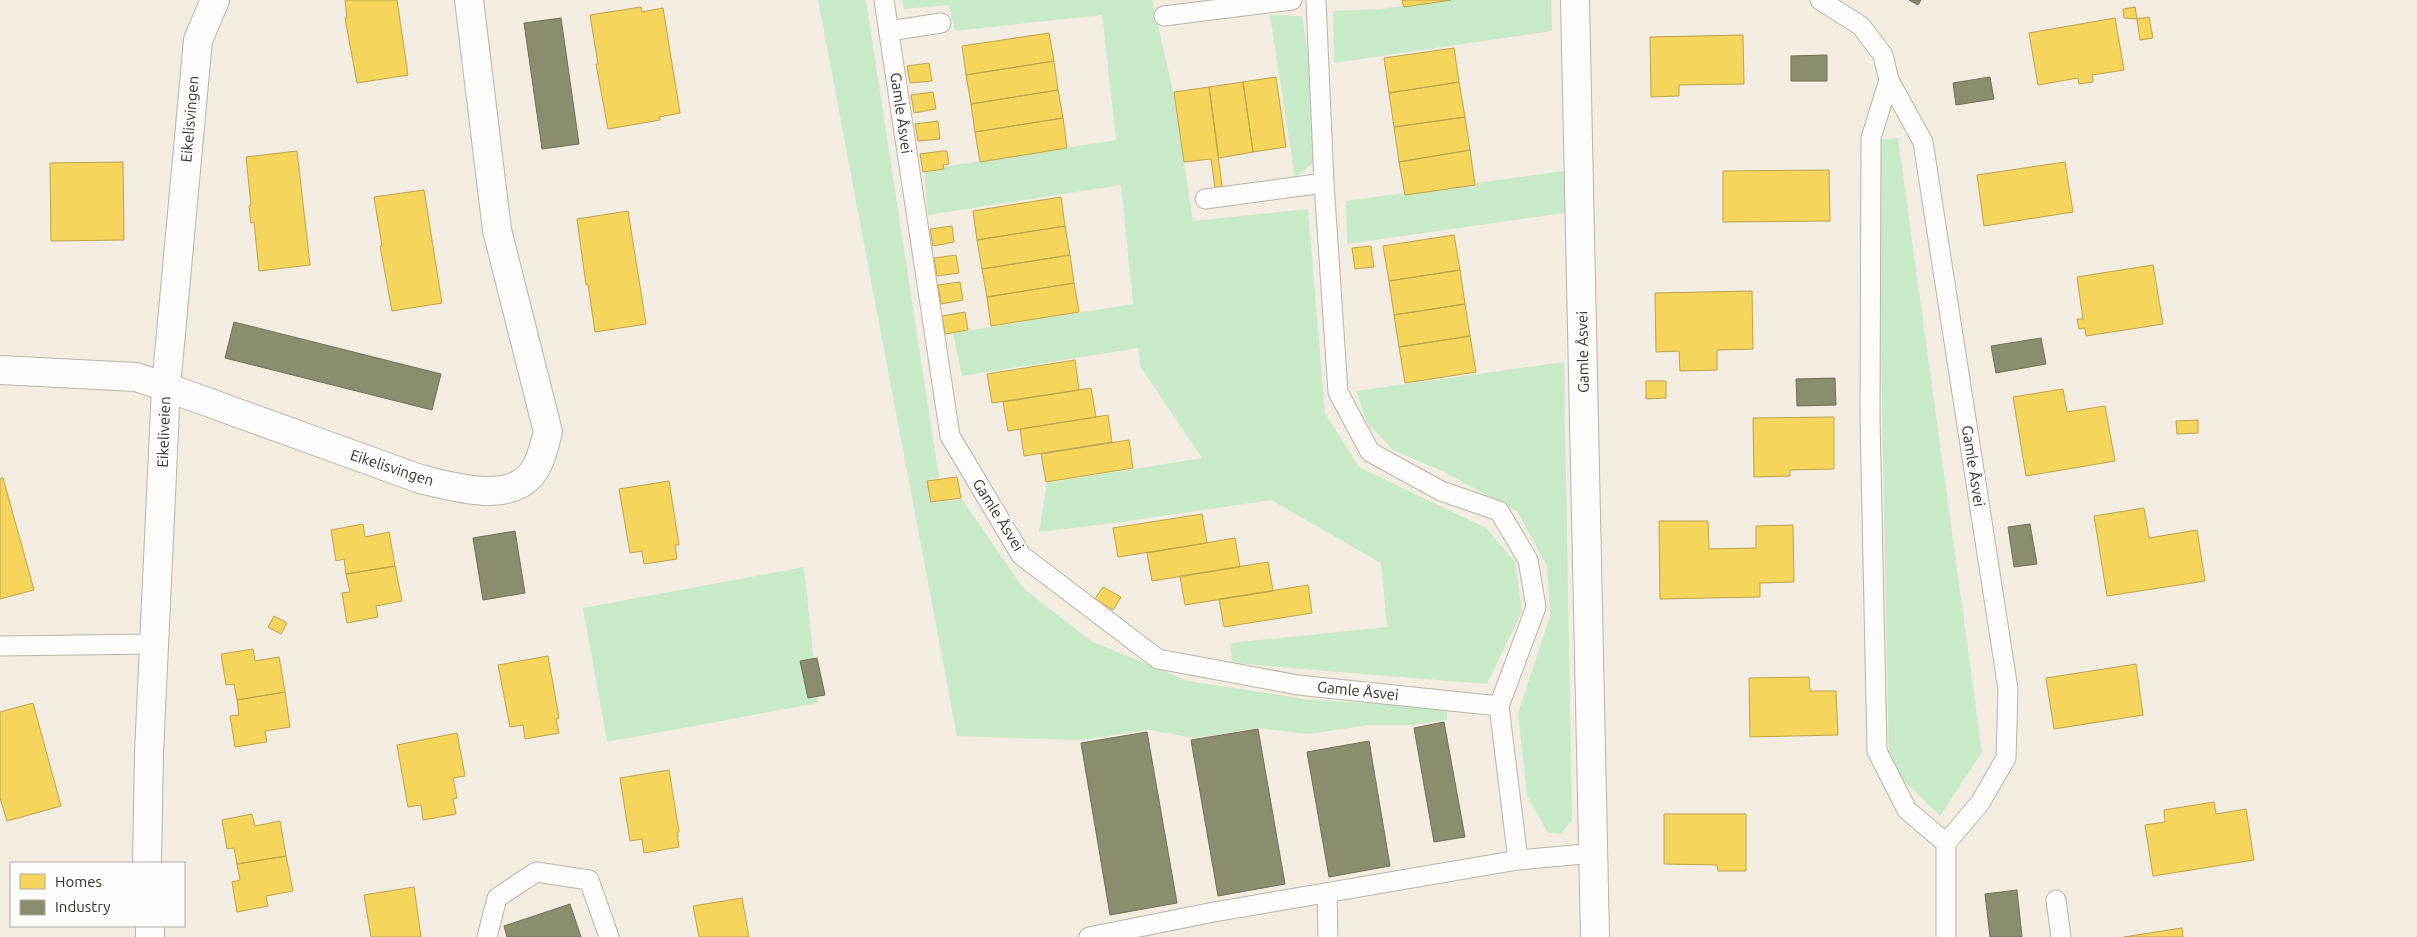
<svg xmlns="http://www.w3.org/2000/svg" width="2417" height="937" font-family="Ubuntu,sans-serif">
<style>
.green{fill:#c9eac8}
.homes{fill:#f6d55c;stroke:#bca34c}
.industry{fill:#8c8c6e;stroke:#727059}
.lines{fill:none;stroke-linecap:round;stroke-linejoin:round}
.lane-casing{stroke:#b9b3aa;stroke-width:21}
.street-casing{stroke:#b9b3aa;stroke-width:30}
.lane{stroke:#fdfcfa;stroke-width:19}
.street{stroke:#fdfcfa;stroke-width:28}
.labels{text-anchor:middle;stroke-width:5;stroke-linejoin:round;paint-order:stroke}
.street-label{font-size:15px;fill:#342f27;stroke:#fdfdfd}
</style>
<rect width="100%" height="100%" fill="#f3ece0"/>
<path class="green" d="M 818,0 L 866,0 L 939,478 L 929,479 L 933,503 L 962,499 L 1023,588 L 1091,641 L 1188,681 L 1312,700 L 1447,708 L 1447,720 L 1413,725 L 1369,725 L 1308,734 L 1258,728 L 1194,738 L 1149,730 L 1081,740 L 957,736 Z
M 902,0 L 1152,0 L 1173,91 L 1193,221 L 1308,209 L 1325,413 L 1359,467 L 1486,528 L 1515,562 L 1522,611 L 1487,684 L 1232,663 L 1230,643 L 1387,627 L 1381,563 L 1271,500 L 1115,523 L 1039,532 L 1047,483 L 1202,458 L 1140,366 L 1138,348 L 962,376 L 953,333 L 1133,304 L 1121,185 L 928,215 L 924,170 L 1116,140 L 1102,15 L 955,31 L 949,5 L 904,9 Z
M 1443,0 L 1551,0 L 1552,31 L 1334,63 L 1333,11 L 1381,9 Z
M 1270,15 L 1302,16 L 1310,66 L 1313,163 L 1295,178 Z
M 1898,138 L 1982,752 L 1940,816 L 1889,766 L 1877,140 Z
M 1564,171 L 1564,213 L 1347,244 L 1346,201 Z
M 1564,362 L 1572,820 L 1561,834 L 1548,833 L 1527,796 L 1518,714 L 1550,616 L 1547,566 L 1517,511 L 1446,473 L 1393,450 L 1367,422 L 1356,391 Z
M 804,567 L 818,703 L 607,742 L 583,608 Z"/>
<path class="homes" d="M 345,0 L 397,0 L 408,75 L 357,83 L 345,18 L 347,18 Z
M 1402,0 L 1451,0 L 1404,7 Z
M 641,7 L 642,12 L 663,8 L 680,113 L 659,117 L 660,120 L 608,129 L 596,64 L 598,64 L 590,15 Z
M 2135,7 L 2137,19 L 2124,18 L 2123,9 Z
M 2149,17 L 2153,38 L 2140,40 L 2137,19 Z
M 2115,18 L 2124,70 L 2092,75 L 2093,82 L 2079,84 L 2078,78 L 2038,85 L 2029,33 Z
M 1049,33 L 1054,61 L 966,75 L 962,46 Z
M 1743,35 L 1744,84 L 1679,85 L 1679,96 L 1651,97 L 1650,37 Z
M 1454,48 L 1459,82 L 1389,93 L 1384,58 Z
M 1054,61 L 1058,90 L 971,104 L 966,75 Z
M 929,63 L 932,81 L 910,83 L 907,66 Z
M 1276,77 L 1286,147 L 1253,152 L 1243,82 Z
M 1243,82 L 1253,152 L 1219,158 L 1209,87 Z
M 1459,82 L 1465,117 L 1394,127 L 1389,93 Z
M 1209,87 L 1222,186 L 1215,188 L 1211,159 L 1184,162 L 1174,92 Z
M 1058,90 L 1063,118 L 975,132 L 971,104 Z
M 933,92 L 936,109 L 914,113 L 911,95 Z
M 1465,117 L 1470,150 L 1399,162 L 1394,127 Z
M 1063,118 L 1067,148 L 980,162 L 975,132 Z
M 938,121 L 940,139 L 918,141 L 915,124 Z
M 1470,150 L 1475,185 L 1405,195 L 1399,162 Z
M 297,151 L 310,265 L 259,271 L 254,222 L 251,223 L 249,206 L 251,205 L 246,157 Z
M 942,151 L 947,151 L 949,164 L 943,165 L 944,169 L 923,172 L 920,154 Z
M 123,162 L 124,240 L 51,241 L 50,163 Z
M 2065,162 L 2073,212 L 1984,226 L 1977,175 Z
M 1829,170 L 1830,221 L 1723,222 L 1723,171 Z
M 424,190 L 442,303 L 392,311 L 380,246 L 382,246 L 374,197 Z
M 1061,197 L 1065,226 L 977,240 L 973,211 Z
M 628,211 L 646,324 L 595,332 L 588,284 L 586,285 L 577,219 Z
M 952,226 L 954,242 L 933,246 L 930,229 Z
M 1065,226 L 1070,255 L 982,269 L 977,240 Z
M 1454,235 L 1460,270 L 1389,281 L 1383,246 Z
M 1371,246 L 1374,267 L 1355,269 L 1352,248 Z
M 956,255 L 959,273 L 937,276 L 934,258 Z
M 1070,255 L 1074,283 L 987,297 L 982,269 Z
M 2153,265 L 2163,324 L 2086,336 L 2085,328 L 2079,329 L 2077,319 L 2083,319 L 2077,277 Z
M 1460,270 L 1465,304 L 1394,315 L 1389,281 Z
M 960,282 L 963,300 L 941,304 L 938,285 Z
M 1074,283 L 1079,312 L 991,326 L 987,297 Z
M 1752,291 L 1753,349 L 1717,350 L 1717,370 L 1680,371 L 1679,351 L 1656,352 L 1655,293 Z
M 1465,304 L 1470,336 L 1399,347 L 1394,315 Z
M 965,312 L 968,330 L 945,334 L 942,316 Z
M 1470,336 L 1476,372 L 1405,383 L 1399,347 Z
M 1075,360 L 1079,390 L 992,403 L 987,374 Z
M 1646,381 L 1666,381 L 1666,398 L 1646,399 Z
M 1091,388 L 1096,417 L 1008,431 L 1003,402 Z
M 2063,389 L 2067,412 L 2105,406 L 2115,461 L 2026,476 L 2013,397 Z
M 1108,415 L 1112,442 L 1024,456 L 1020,429 Z
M 1834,417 L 1834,469 L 1790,470 L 1790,476 L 1754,477 L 1753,418 Z
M 2198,420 L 2198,433 L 2177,434 L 2176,421 Z
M 1129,440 L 1133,468 L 1046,482 L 1041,454 Z
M 957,477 L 961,498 L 931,502 L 927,481 Z
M 3,478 L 34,590 L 0,599 L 0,479 Z
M 669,481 L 679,545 L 675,545 L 677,559 L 644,564 L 642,551 L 630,553 L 619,489 Z
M 2144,508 L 2149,538 L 2197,530 L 2205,581 L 2107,596 L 2094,516 Z
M 1202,514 L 1207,543 L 1118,557 L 1113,528 Z
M 1659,521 L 1708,521 L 1709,549 L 1756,548 L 1756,526 L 1793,525 L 1794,582 L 1760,583 L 1760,597 L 1660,599 Z
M 363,524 L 365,537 L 389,532 L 395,566 L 346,574 L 344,559 L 336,561 L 331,530 Z
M 1235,538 L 1240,567 L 1152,581 L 1147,553 Z
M 1268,562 L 1273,591 L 1185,605 L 1180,576 Z
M 395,566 L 402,601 L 376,606 L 378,617 L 347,623 L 342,593 L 350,592 L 346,574 Z
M 1308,585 L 1312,613 L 1224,627 L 1219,599 Z
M 1103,587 L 1121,597 L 1113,610 L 1095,599 Z
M 274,616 L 287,623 L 281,634 L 268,627 Z
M 253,649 L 255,661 L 279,657 L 285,692 L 237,700 L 234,684 L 226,685 L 221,654 Z
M 548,656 L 559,718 L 556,719 L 559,733 L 525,739 L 523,725 L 510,727 L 498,665 Z
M 2136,664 L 2143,715 L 2054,729 L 2046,678 Z
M 1809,677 L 1810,691 L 1836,691 L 1838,735 L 1750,737 L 1749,678 Z
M 285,692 L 290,727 L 265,731 L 267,742 L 235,747 L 230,716 L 239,715 L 237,700 Z
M 33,703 L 61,806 L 7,821 L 0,798 L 0,712 Z
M 457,733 L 465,776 L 453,778 L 457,798 L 453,799 L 456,814 L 423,820 L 421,805 L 408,807 L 397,745 Z
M 669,770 L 679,832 L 677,833 L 679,847 L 644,853 L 642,839 L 630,841 L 620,778 Z
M 2214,802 L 2216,814 L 2246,809 L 2254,860 L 2153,876 L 2145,825 L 2165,822 L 2164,810 Z
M 252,814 L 255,826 L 280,821 L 286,856 L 237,864 L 234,848 L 227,849 L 222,820 Z
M 1664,814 L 1746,814 L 1746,871 L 1718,871 L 1717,865 L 1664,864 Z
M 286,856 L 293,891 L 266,896 L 268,906 L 237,912 L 232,882 L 240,880 L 237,864 Z
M 414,887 L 421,937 L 371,937 L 364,895 Z
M 742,898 L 749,937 L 699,937 L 693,906 Z
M 2182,928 L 2183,937 L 2124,937 Z"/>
<path class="industry" d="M 1909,0 L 1921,0 L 1918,5 Z
M 561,18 L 579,144 L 542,149 L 524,23 Z
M 1827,55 L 1827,81 L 1791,81 L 1791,56 Z
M 1990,77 L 1994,99 L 1956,105 L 1953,83 Z
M 234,322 L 441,374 L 432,410 L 225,358 Z
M 2041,338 L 2046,364 L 1996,373 L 1991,346 Z
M 1835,378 L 1836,405 L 1797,406 L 1796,379 Z
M 2030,524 L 2037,564 L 2014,567 L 2008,527 Z
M 515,531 L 525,593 L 483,600 L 473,538 Z
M 817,658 L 825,695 L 808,698 L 800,661 Z
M 1444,722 L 1465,837 L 1434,842 L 1414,728 Z
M 1258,729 L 1285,884 L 1218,896 L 1191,740 Z
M 1147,732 L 1177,903 L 1110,915 L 1081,743 Z
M 1369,741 L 1390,866 L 1329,877 L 1307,752 Z
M 2017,890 L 2022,937 L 1990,937 L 1985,894 Z
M 570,904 L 581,937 L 507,937 L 504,926 Z"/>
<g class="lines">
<defs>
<path id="lane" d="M 884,0 L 950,436 L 1021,555 L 1158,659 L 1298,685 L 1499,706 L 1518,860
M 1316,0 L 1324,183 L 1338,392 L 1370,452 L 1441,491 L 1499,511 L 1528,560 L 1536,607 L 1499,706
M 1820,0 L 1861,26 L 1883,55 L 1889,80
M 1164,16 L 1292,0
M 889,31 L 941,23
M 1205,199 L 1324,183
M 0,646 L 155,644
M 1946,843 L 1907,810 L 1877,751 L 1870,417 L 1871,138 L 1889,80 L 1923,142 L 2008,689 L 2006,758 L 1980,803 L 1946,843 L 1946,937
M 1327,893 L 1328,937
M 2056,900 L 2061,937
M 487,937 L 497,898 L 536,872 L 589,880 L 609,937
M 1089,937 L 1214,912 L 1518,860 L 1594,853"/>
<path id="street" d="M 215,0 L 198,40 L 166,387 L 420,479 C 451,486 506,504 531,475 C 541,463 544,446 548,432 L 497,230 L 469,0
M 1575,0 L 1595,937
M 0,370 L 136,377 L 166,387 L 149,753 L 147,863
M 150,926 L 150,937"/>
</defs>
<use href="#lane" class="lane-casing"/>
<use href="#street" class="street-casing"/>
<use href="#lane" class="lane"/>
<use href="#street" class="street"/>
</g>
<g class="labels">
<g class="street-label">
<text transform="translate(901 113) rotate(82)" y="5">Gamle Åsvei</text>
<text transform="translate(190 119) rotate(-85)" y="5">Eikelisvingen</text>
<text transform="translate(1583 352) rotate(-91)" y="5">Gamle Åsvei</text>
<text transform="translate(164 432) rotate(-88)" y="5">Eikeliveien</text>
<text transform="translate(1973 466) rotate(81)" y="5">Gamle Åsvei</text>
<text transform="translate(392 468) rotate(18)" y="5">Eikelisvingen</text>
<text transform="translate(998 515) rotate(58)" y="5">Gamle Åsvei</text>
<text transform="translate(1358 691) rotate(6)" y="5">Gamle Åsvei</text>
</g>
</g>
<rect x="10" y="862" width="175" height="65" fill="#fdfdfd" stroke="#adaba7"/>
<rect x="20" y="874" width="25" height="15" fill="#f6d55c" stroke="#adaba7"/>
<text x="55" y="887" font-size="15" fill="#342f27">Homes</text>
<rect x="20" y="900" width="25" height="15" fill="#8c8c6e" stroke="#adaba7"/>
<text x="55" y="912" font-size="15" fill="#342f27">Industry</text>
</svg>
